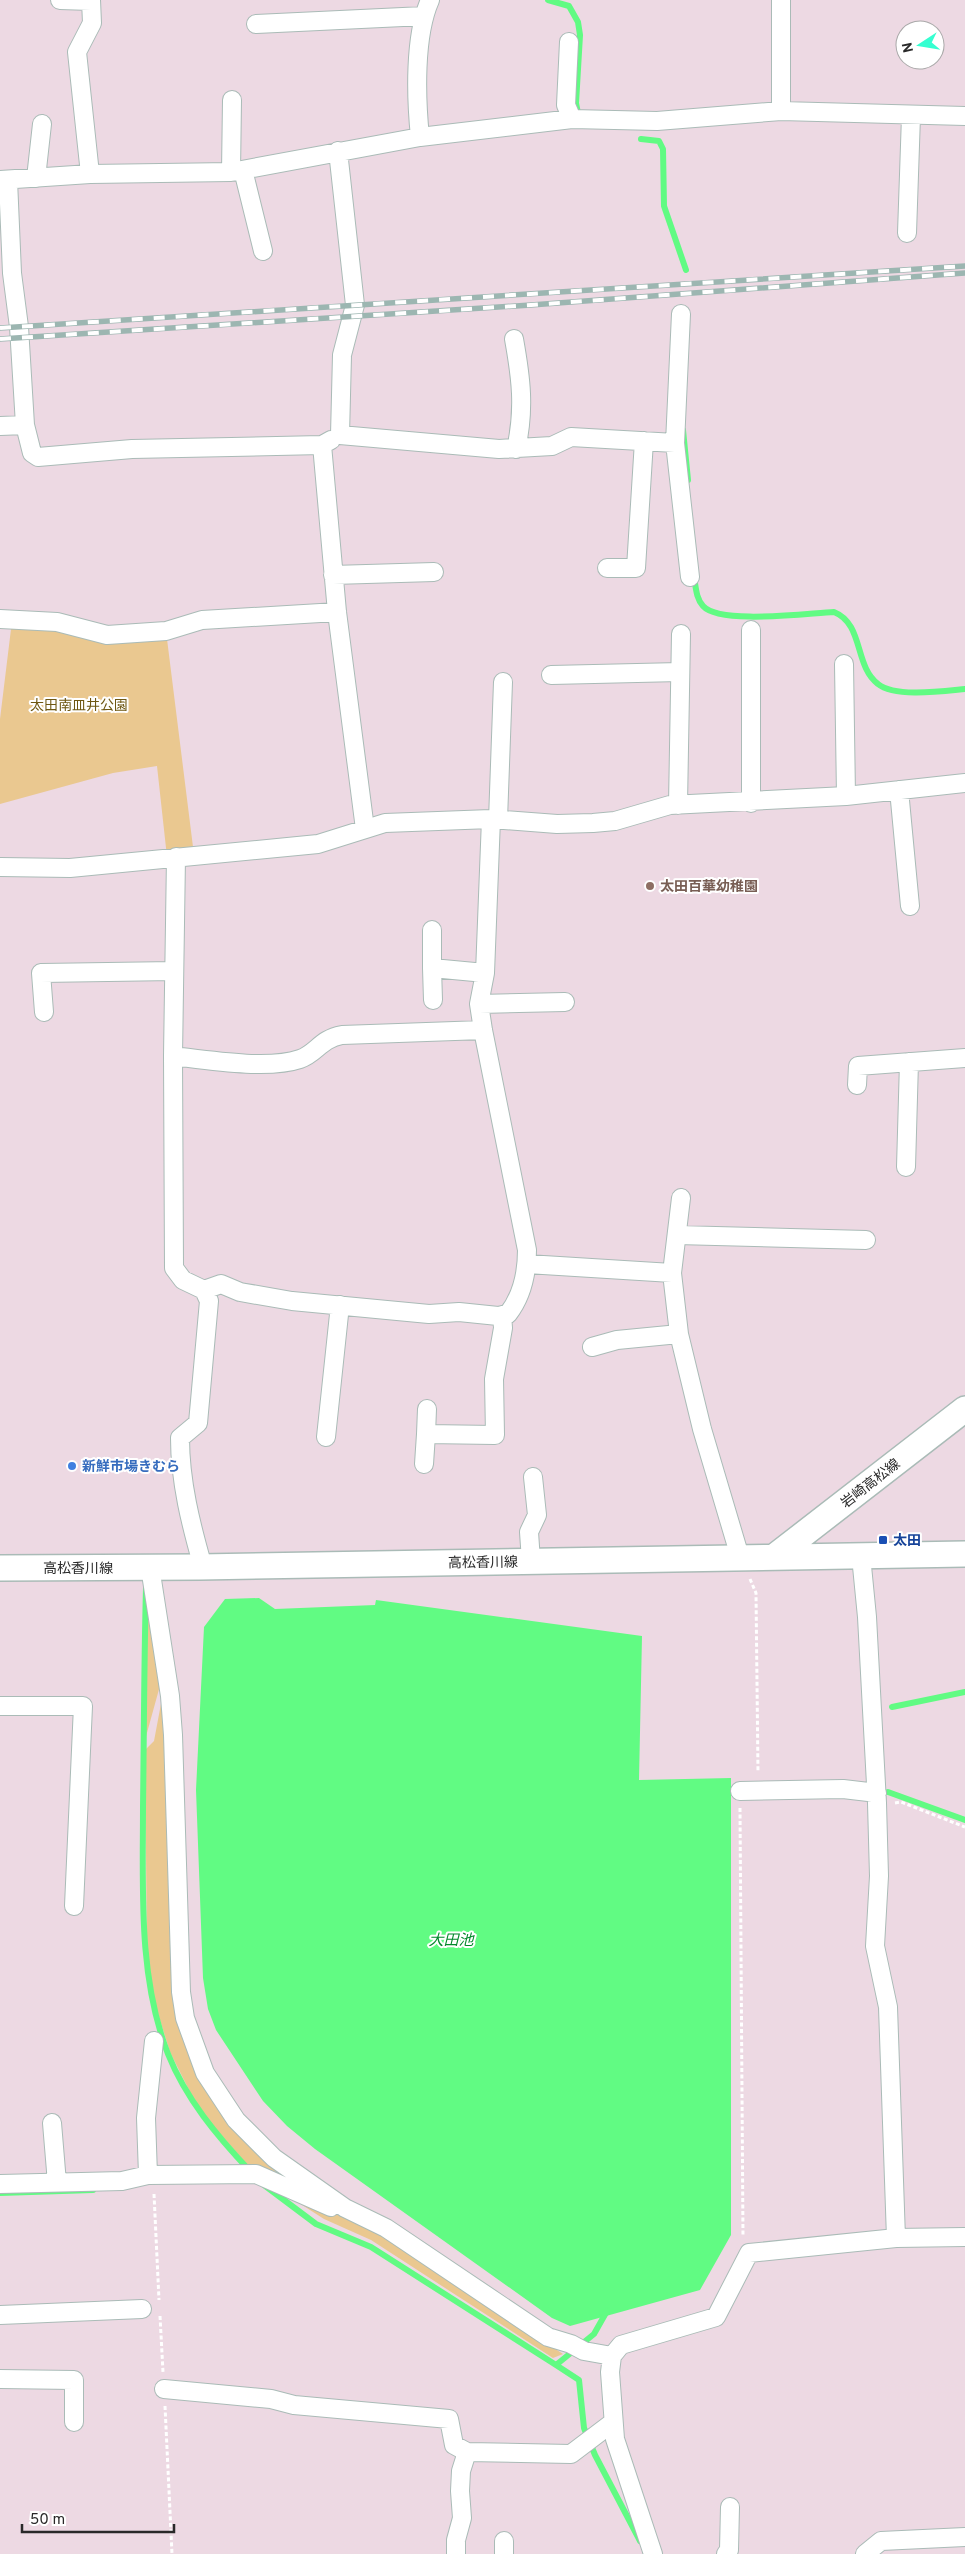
<svg xmlns="http://www.w3.org/2000/svg" width="965" height="2554" font-family="Overpass,'Noto Sans JP',sans-serif">
<style>
.green{fill:#eac890}
.water{fill:#61fb83}
.lines{fill:none;stroke-linecap:round;stroke-linejoin:round}
.stream{stroke:#61fb83;stroke-width:6}
.minor-casing{stroke:#aabbb7;stroke-width:20}
.secondary-casing{stroke:#aabbb7;stroke-width:28}
.path{stroke:#fff;stroke-width:3;stroke-dasharray:4 2.5;stroke-linecap:butt}
.minor{stroke:#fff;stroke-width:18}
.secondary{stroke:#fff;stroke-width:25}
.rail-casing{stroke:#9cb6b1;stroke-width:5.5}
.rail{stroke:#fff;stroke-width:4;stroke-dasharray:11;stroke-linecap:butt}
.education-dot{fill:#8d6e63;stroke:#fff;stroke-width:2}
.shop-dot{fill:#3f7fe0;stroke:#fff;stroke-width:2}
.transit-dot{fill:#1a4fb4;stroke:#fff;stroke-width:2}
.labels{text-anchor:middle;stroke-width:4;stroke-linejoin:round;paint-order:stroke}
.park-label{font-size:14px;fill:#6e5712;stroke:#fff}
.education-label{font-size:14px;font-weight:bold;fill:#785e54;stroke:#fff;text-anchor:start}
.shop-label{font-size:14px;font-weight:bold;fill:#366cbe;stroke:#fff;text-anchor:start}
.street-label{font-size:14px;fill:#292929;stroke:#fff}
.transit-label{font-size:14px;font-weight:bold;fill:#164399;stroke:#fff;text-anchor:start}
.water-label{font-size:15px;font-style:italic;fill:#03892c;stroke:#fff}
</style>
<rect width="100%" height="100%" fill="#edd9e3"/>
<path class="green" d="M 12,621 L 166,631 L 194,855 L 167,857 L 157,766 L 113,773 L 0,804 L 0,719 Z
M 147,1592 L 161,1682 L 145,1740 Z
M 163,1693 L 171,1941 L 177,2019 L 189,2055 L 206,2090 L 324,2202 L 251,2169 L 210,2122 L 191,2094 L 170,2052 L 155,2004 L 147,1954 L 145,1750 L 154,1741 Z
M 274,2187 L 325,2211 L 363,2222 L 563,2354 L 553,2358 L 371,2240 L 324,2219 Z"/>
<path class="water" d="M 259,1598 L 275,1609 L 375,1605 L 376,1600 L 642,1636 L 639,1780 L 731,1778 L 731,2235 L 700,2290 L 570,2326 L 552,2318 L 315,2149 L 287,2126 L 263,2101 L 216,2030 L 208,2009 L 203,1978 L 196,1790 L 204,1627 L 225,1599 Z"/>
<g class="lines">
<path class="stream" d="M 548,0 L 569,6 L 578,22 L 580,35 L 576,103 L 578,113
M 641,139 L 659,141 L 663,149 L 664,206 L 686,270
M 683,430 L 688,480
M 694,577 C 696,588 696,598 703,606 C 720,625 808,613 834,612 C 864,624 854,666 878,684 C 895,698 944,691 965,689
M 146,1588 C 144,1661 144,1734 143,1807 C 143,1889 138,1977 168,2054 C 186,2099 217,2136 250,2171
M 892,1707 L 965,1692
M 888,1792 L 965,1820
M 264,2185 L 316,2224 L 371,2247 L 556,2365 L 594,2334 L 607,2311
M 0,2193 L 93,2190
M 556,2365 L 579,2380 L 584,2428 L 595,2455 L 640,2541"/>
<defs>
<path id="minor" d="M 60,0 L 91,1
M 781,0 L 781,111
M 256,24 L 424,16
M 569,42 L 566,105 L 572,119
M 420,137 C 416,98 414,36 430,0
M 338,151 L 355,305 L 342,355 L 340,435 L 499,449 L 552,446 L 571,437 L 675,443
M 243,170 L 263,251
M 231,172 L 232,100
M 90,174 L 77,52 L 92,23 L 91,0
M 36,178 L 42,124
M 0,180 L 90,174 L 231,172 L 420,137 L 572,119 L 657,121 L 781,111 L 965,116
M 8,180 L 12,273 L 19,327 L 25,425 L 32,453 L 38,457 L 132,449 L 322,445
M 907,233 L 911,116
M 681,314 L 675,443 L 690,577
M 514,339 C 521,378 525,409 516,449
M 0,426 L 25,425
M 331,440 L 322,445 L 337,612 L 365,829
M 607,568 L 636,568 L 644,441
M 333,575 L 434,572
M 0,619 L 57,622 L 107,635 L 166,631 L 202,620 L 337,612
M 751,630 L 751,803
M 844,664 L 846,796
M 551,675 L 680,672
M 899,790 L 910,906
M 678,805 L 681,634
M 498,820 L 503,682
M 176,857 L 173,1056 L 174,1268 L 183,1280 L 204,1290 L 209,1301 L 198,1423 L 180,1438 C 180,1482 191,1525 203,1567
M 0,867 L 70,868 L 318,844 L 385,823 L 491,819 L 557,824 L 593,823 L 615,821 L 670,805 L 846,796 L 965,783
M 432,930 L 432,968 L 485,973
M 432,968 L 433,1000
M 479,1004 L 565,1002
M 44,1012 L 41,973 L 174,971
M 173,1056 C 207,1060 268,1070 300,1059 C 317,1053 320,1039 342,1035 L 483,1030
M 857,1085 L 858,1066 L 965,1058
M 906,1167 L 909,1062
M 681,1198 L 672,1273 L 679,1334 L 702,1429 L 740,1557
M 677,1235 L 866,1240
M 527,1264 L 672,1273
M 204,1290 L 221,1284 L 240,1292 L 292,1301 L 429,1314 L 459,1312 L 498,1316 L 508,1314 C 522,1296 527,1273 527,1250 L 483,1030 L 479,1004 L 485,973 L 491,819
M 592,1347 L 617,1340 L 679,1334
M 426,1434 L 427,1409
M 326,1437 L 340,1305
M 424,1464 L 426,1434 L 495,1435 L 494,1379 L 503,1328 L 502,1315
M 861,1556 L 867,1617 L 877,1803 L 879,1876 L 875,1946 L 888,2007 L 896,2238
M 531,1561 L 529,1532 L 537,1515 L 533,1477
M 150,1567 L 170,1696 L 173,1735 L 181,1992 L 185,2018 L 205,2073 L 236,2120 L 274,2158 L 345,2208 L 386,2228 L 548,2337 L 571,2344 L 584,2351 L 612,2356 L 621,2345 L 716,2317 L 749,2253 L 896,2238 L 965,2237
M 0,1706 L 83,1706 L 74,1906
M 740,1791 L 843,1789 L 877,1793
M 52,2123 L 57,2183
M 148,2175 L 146,2118 L 154,2041
M 0,2184 L 122,2181 L 148,2175 L 256,2174 L 331,2207
M 0,2315 L 142,2309
M 612,2356 L 610,2372 L 615,2439 L 653,2554
M 0,2379 L 74,2380 L 74,2422
M 164,2389 L 271,2399 L 294,2405 L 449,2419 L 454,2445 L 467,2452
M 456,2554 L 456,2540 L 462,2518 L 460,2491 L 461,2471 L 467,2452 L 571,2454 L 612,2423
M 504,2554 L 504,2541
M 726,2554 L 729,2550 L 730,2507
M 865,2554 L 881,2541 L 965,2537"/>
<path id="secondary" d="M 774,1557 L 965,1409
M 0,1568 L 200,1567 L 965,1554"/>
</defs>
<use href="#minor" class="minor-casing"/>
<use href="#secondary" class="secondary-casing"/>
<path class="path" d="M 750,1579 L 756,1593 L 758,1772
M 895,1803 L 901,1802 L 965,1827
M 740,1808 L 743,2236
M 154,2194 L 159,2300
M 160,2316 L 163,2372
M 165,2406 L 172,2554"/>
<use href="#minor" class="minor"/>
<use href="#secondary" class="secondary"/>
<defs>
<path id="rail" d="M 0,328 L 965,266
M 0,339 L 531,305 L 965,273"/>
</defs>
<use href="#rail" class="rail-casing"/>
<use href="#rail" class="rail"/>
</g>
<circle class="education-dot" cx="650" cy="886" r="5"/>
<circle class="shop-dot" cx="72" cy="1466" r="5"/>
<rect class="transit-dot" x="878" y="1535" width="10" height="10" rx="2.5"/>
<g class="labels">
<g class="park-label">
<text x="79" y="710">太田南皿井公園</text>
</g>
<g class="education-label">
<text x="660" y="891">太田百華幼稚園</text>
</g>
<g class="shop-label">
<text x="82" y="1471">新鮮市場きむら</text>
</g>
<g class="street-label">
<text transform="translate(870 1483) rotate(-38)" y="5">岩崎高松線</text>
<text transform="translate(483 1562) rotate(-1)" y="5">高松香川線</text>
<text x="78" y="1573">高松香川線</text>
</g>
<g class="transit-label">
<text x="893" y="1545">太田</text>
</g>
<g class="water-label">
<text x="451" y="1945">大田池</text>
</g>
</g>
<g transform="translate(920 45) rotate(258)"><circle r="24" fill="#ffffff" stroke="#a9a9a9"/>
<path d="M0-4L9 19L0 12L-9 19Z" fill="#35ffd1"/>
<text y="-8" font-size="14" font-weight="bold" text-anchor="middle" fill="#292929">N</text>
</g>
<path d="M22 2524v8h152v-8" fill="none" stroke="#292929" stroke-width="2.5"/>
<text x="30" y="2524" font-size="15" fill="#292929" stroke="#ffffff" stroke-width="4" paint-order="stroke">50 m</text>
</svg>
